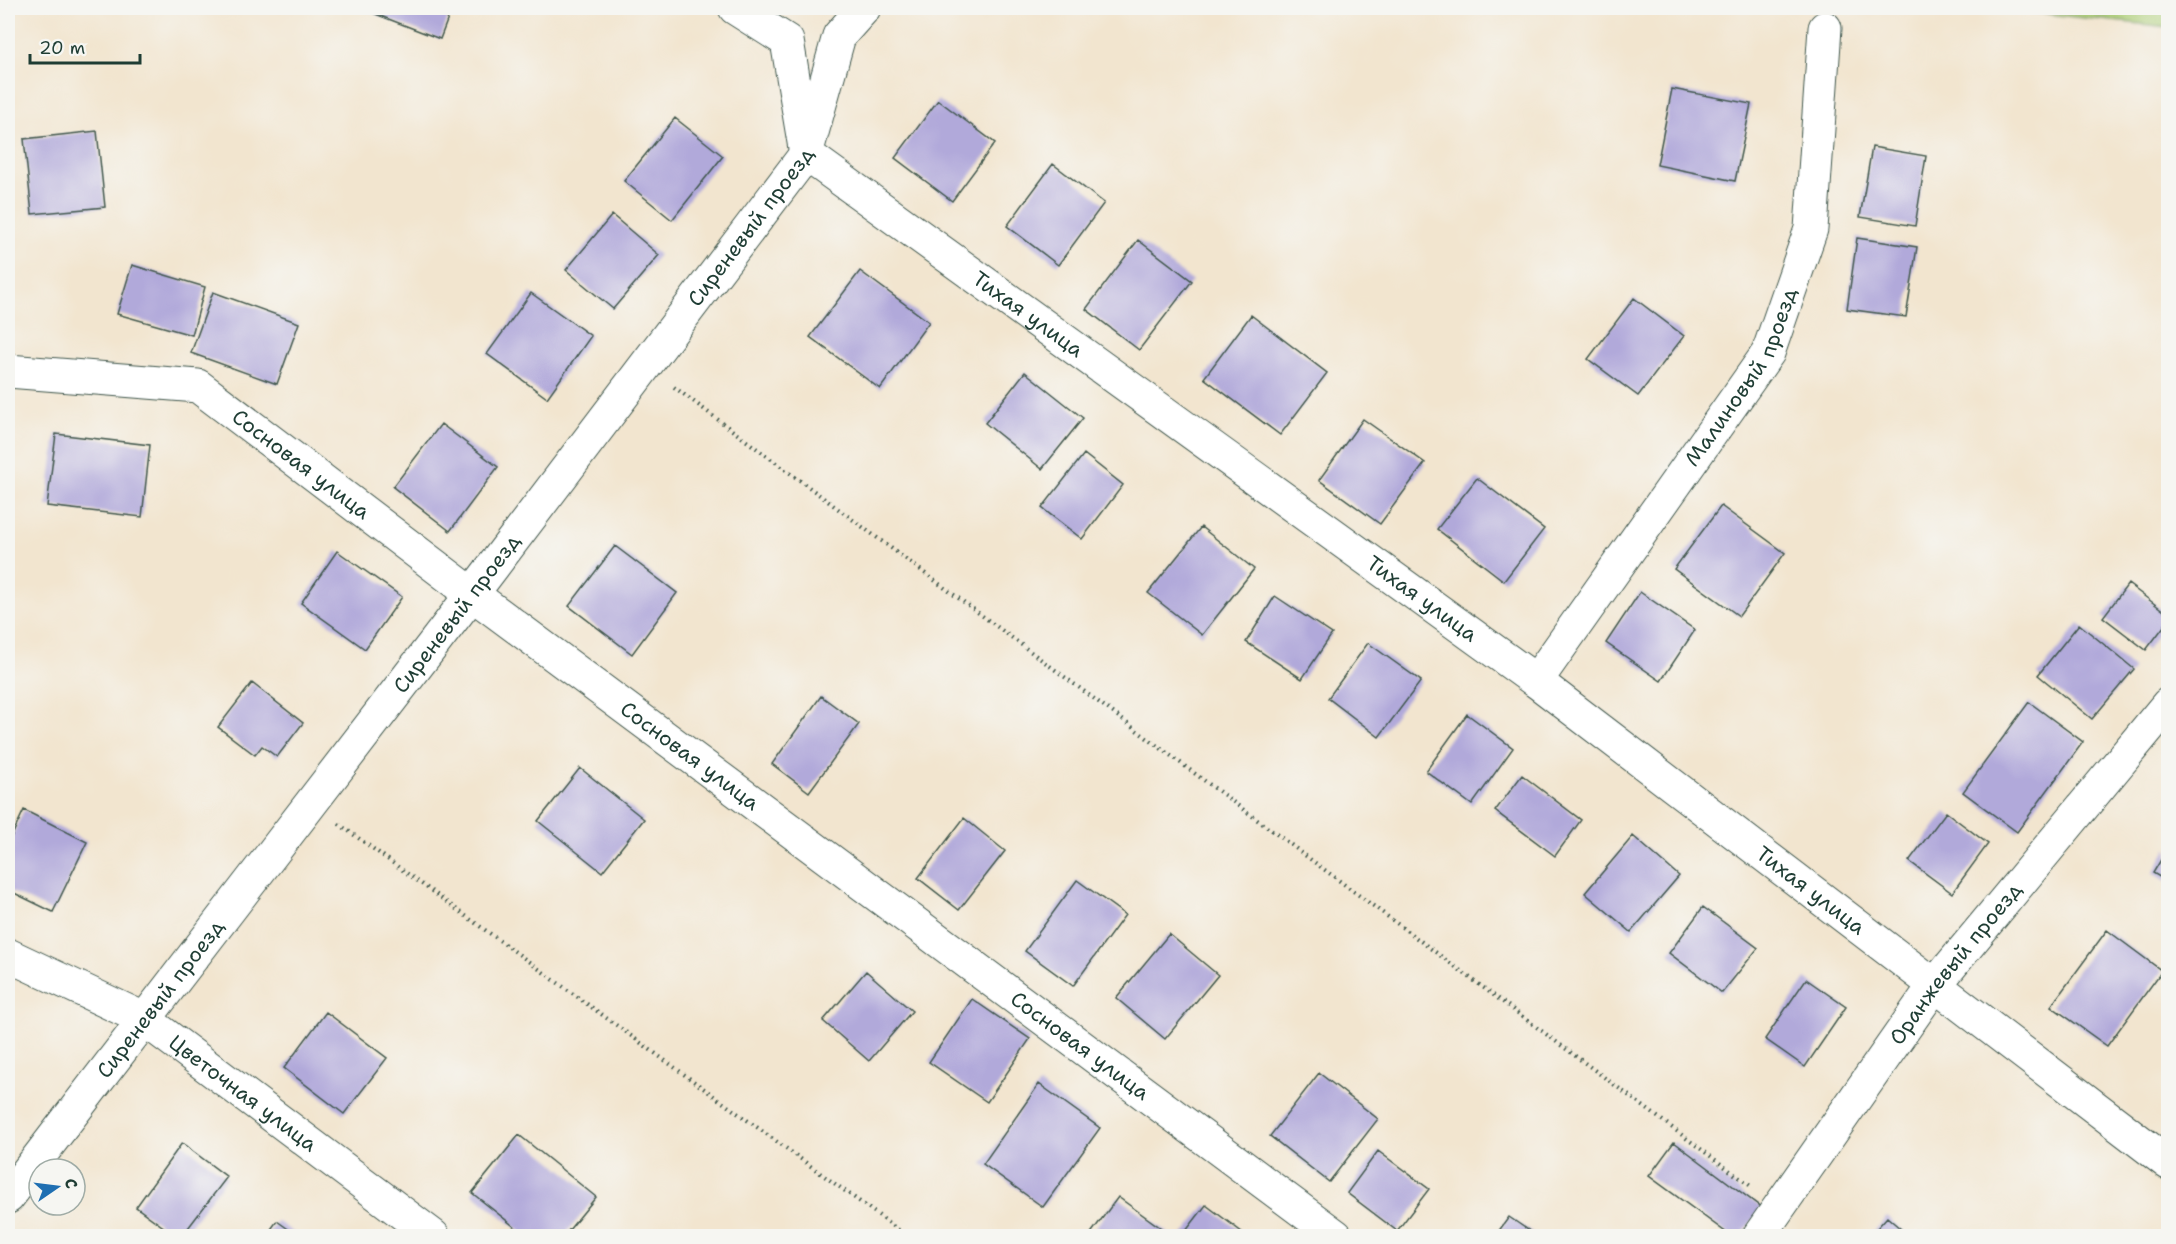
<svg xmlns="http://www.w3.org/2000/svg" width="2176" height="1244" font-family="'Shantell Sans',sans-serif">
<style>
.green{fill:#accd75;stroke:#668554;stroke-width:1.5}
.building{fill:#b1a9da}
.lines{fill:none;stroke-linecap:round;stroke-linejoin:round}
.minor-casing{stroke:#3f564b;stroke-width:35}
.path{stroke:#3f564b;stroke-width:4;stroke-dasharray:1.5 4.5;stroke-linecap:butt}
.minor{stroke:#fff;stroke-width:33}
.labels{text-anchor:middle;stroke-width:5;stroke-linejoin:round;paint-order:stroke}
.street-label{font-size:21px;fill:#1f3d34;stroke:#f6f6f2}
</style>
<rect width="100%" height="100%" fill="#f6f6f2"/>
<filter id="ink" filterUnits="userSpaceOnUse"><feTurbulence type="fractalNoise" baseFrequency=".0167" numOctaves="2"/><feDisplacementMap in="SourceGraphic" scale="12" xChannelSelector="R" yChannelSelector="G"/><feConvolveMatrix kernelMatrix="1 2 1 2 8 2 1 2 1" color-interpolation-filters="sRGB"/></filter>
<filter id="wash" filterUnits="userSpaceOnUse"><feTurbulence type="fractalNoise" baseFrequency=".008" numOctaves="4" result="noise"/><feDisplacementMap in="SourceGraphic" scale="24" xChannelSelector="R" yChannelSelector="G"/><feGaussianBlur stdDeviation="1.35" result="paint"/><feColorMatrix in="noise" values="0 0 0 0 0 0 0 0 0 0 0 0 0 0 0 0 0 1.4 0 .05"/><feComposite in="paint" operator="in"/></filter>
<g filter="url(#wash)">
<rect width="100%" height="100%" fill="#f2e5cf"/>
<path class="green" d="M 1991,8 L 2168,8 L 2168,27 Z"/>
<g id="blocks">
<path class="building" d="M 360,8 L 452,8 L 440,39 Z
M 1672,89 L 1751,104 L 1735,181 L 1657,165 Z
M 938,100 L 995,143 L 952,201 L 895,158 Z
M 675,118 L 723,156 L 672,220 L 624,181 Z
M 97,131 L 105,207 L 32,214 L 24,139 Z
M 1872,147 L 1926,156 L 1915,226 L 1860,217 Z
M 1053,164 L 1104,203 L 1058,265 L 1007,226 Z
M 612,215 L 659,255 L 613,309 L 566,270 Z
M 1857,238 L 1917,247 L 1906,317 L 1847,309 Z
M 1138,240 L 1192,281 L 1139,350 L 1086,309 Z
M 132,265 L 205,287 L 192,335 L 117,314 Z
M 860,271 L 929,322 L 880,389 L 810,337 Z
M 213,292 L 299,323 L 277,384 L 191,353 Z
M 531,293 L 591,336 L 547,398 L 487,354 Z
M 1634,298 L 1684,336 L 1638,396 L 1588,359 Z
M 1251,315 L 1327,373 L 1280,435 L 1204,378 Z
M 1025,372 L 1083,418 L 1042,469 L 985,423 Z
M 1363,419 L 1425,463 L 1380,524 L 1319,480 Z
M 441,424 L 498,467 L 450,531 L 393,487 Z
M 56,434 L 150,445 L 142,517 L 47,506 Z
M 1084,454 L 1123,485 L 1082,539 L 1042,508 Z
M 1477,478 L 1544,529 L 1504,581 L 1437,529 Z
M 1721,506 L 1785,553 L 1739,616 L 1674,569 Z
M 1201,527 L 1254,569 L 1202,635 L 1148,593 Z
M 615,546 L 677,593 L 632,654 L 569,606 Z
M 337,551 L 402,597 L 365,649 L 301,603 Z
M 2128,584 L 2168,614 L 2168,621 L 2146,650 L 2103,617 Z
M 1640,592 L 1695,630 L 1661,681 L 1606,643 Z
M 1275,596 L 1332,634 L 1302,679 L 1246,642 Z
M 2079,624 L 2134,669 L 2092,719 L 2038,675 Z
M 1368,643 L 1421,681 L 1379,737 L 1328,698 Z
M 252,683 L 303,723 L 277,757 L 262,746 L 255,755 L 218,727 Z
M 821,696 L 859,724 L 809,792 L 772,764 Z
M 2029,702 L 2083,742 L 2017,832 L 1963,792 Z
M 1467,714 L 1513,748 L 1472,805 L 1426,771 Z
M 580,768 L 644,819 L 602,872 L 538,821 Z
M 1522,775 L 1581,820 L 1555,856 L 1495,811 Z
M 24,810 L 87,842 L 53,912 L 8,890 L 8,844 Z
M 1946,812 L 1988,844 L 1952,893 L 1909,861 Z
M 964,818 L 1005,851 L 959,910 L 918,878 Z
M 1633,836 L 1679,876 L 1631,932 L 1585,893 Z
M 2168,848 L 2168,882 L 2153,873 Z
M 1077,880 L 1125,915 L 1073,986 L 1025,951 Z
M 1703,907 L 1758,948 L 1722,993 L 1669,953 Z
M 2107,930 L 2162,971 L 2107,1046 L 2051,1006 Z
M 1169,934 L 1218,975 L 1165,1039 L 1116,998 Z
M 866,971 L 912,1011 L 869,1061 L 823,1021 Z
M 1806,979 L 1846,1007 L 1805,1067 L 1765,1039 Z
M 972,999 L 1030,1039 L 987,1102 L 929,1062 Z
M 326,1012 L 387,1058 L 344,1114 L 284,1068 Z
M 1319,1073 L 1378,1119 L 1329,1182 L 1270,1136 Z
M 1039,1084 L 1100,1128 L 1043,1207 L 983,1164 Z
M 519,1135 L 596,1197 L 564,1236 L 526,1236 L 472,1193 Z
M 1674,1142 L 1762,1208 L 1741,1236 L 1731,1236 L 1649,1176 Z
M 182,1143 L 227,1177 L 182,1236 L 176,1236 L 136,1207 Z
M 1378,1151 L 1429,1189 L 1397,1231 L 1347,1193 Z
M 1118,1197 L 1168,1233 L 1166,1236 L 1089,1236 Z
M 1206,1205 L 1247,1236 L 1182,1236 Z
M 1509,1217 L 1537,1236 L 1495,1236 Z
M 1887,1217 L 1909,1236 L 1870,1236 Z
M 277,1221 L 298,1236 L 266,1236 Z"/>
</g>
</g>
<g filter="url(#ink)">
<use href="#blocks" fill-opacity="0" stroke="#3f564b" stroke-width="1.5"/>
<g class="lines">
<defs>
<g id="minor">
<path id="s1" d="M 735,8 L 787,41 L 806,154 L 1536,681 L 2168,1163"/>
<path id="s2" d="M 8,371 L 198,386 L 472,594 L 1336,1236"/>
<path id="s3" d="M 1536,681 L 1768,353 L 1811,229 L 1825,28"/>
<path id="s4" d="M 8,955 L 144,1019 L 433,1236"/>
<path id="s5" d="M 8,1197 L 472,594 L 806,154 L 839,36 L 864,8"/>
<path id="s6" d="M 1759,1236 L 1934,986 L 2168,704"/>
</g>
</defs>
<use href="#minor" class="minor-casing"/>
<path class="path" d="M 674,387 L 1752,1187
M 339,824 L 907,1236"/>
<use href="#minor" class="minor"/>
</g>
</g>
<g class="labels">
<g class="street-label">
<text dy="7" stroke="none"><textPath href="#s5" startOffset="1222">Сиреневый проезд</textPath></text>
<text dy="7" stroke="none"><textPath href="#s1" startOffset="450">Тихая улица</textPath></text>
<text dy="7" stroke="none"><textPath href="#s3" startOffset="368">Малиновый проезд</textPath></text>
<text dy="7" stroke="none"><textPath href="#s2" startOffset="320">Сосновая улица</textPath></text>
<text dy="7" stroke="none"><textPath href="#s1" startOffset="936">Тихая улица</textPath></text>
<text dy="7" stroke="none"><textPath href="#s5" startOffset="736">Сиреневый проезд</textPath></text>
<text dy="7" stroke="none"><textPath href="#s2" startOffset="806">Сосновая улица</textPath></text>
<text dy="7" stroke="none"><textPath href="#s1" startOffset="1422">Тихая улица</textPath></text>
<text dy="7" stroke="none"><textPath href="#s6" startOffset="336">Оранжевый проезд</textPath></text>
<text dy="7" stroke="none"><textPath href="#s5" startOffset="250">Сиреневый проезд</textPath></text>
<text dy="7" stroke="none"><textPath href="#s2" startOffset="1292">Сосновая улица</textPath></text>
<text dy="7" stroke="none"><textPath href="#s4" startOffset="274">Цветочная улица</textPath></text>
</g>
</g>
<rect width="2176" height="1244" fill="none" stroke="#f6f6f2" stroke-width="30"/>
<g transform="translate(57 1187) rotate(76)"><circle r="28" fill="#f6f6f2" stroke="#a0aca6" stroke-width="1.5"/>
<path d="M0-4.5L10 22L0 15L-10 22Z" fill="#1f6fb2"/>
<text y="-9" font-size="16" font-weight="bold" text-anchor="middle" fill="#1f3d34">С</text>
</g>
<path d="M30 54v9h110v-9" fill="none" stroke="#1f3d34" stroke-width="3"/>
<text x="39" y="54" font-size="18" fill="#1f3d34" stroke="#f6f6f2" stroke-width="4.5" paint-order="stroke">20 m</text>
</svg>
